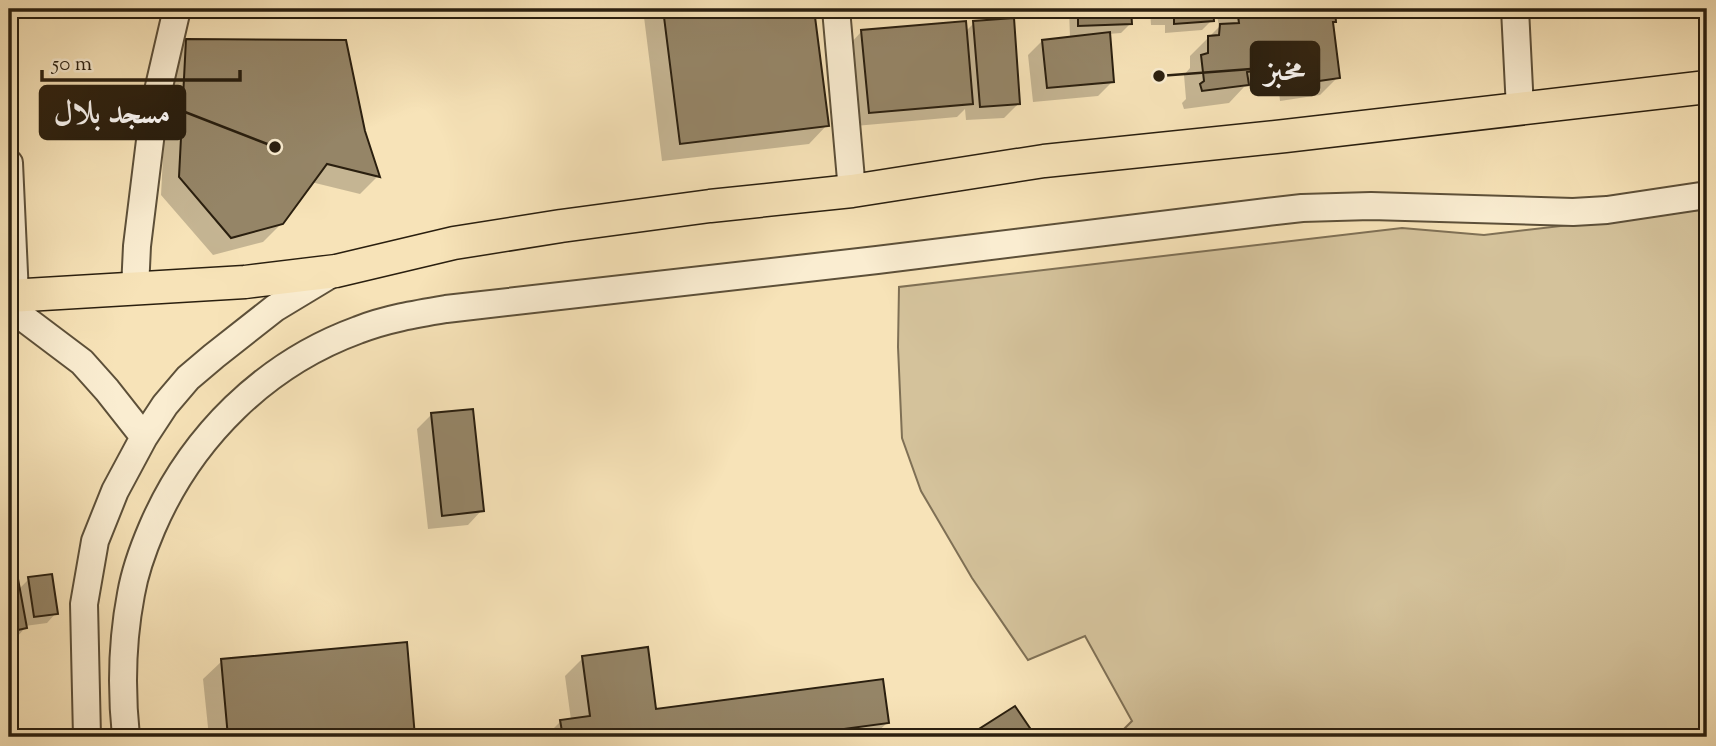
<svg xmlns="http://www.w3.org/2000/svg" width="1716" height="746" font-family="'Sorts Mill Goudy',Amiri,serif">
<style>
.green{fill:#d4c29b;stroke:#7f7055;stroke-width:2}
.shadow{fill:#0003}
.building{fill:#958567;stroke:#2a1f0f;stroke-width:2}
.lines{fill:none;stroke-linecap:round;stroke-linejoin:round}
.minor-casing{stroke:#5d5039;stroke-width:30}
.major-casing{stroke:#2a1f0f;stroke-width:35}
.minor{stroke:#faedd1;stroke-width:26}
.major{stroke:#f7e3b8;stroke-width:32}
.leader{fill:none;stroke:#2a1f0f;stroke-width:2.5}
.callout-dot{fill:#2a1f0f;stroke:#faedd1;stroke-width:2.5}
.callout{fill:#2a1f0f;stroke:#2a1f0f;stroke-width:2.5}
.callout-label{font-size:32px;text-anchor:middle;font-weight:bold;fill:#fff}
</style>
<rect width="100%" height="100%" fill="#f7e3b8"/>
<filter id="stains"><feTurbulence type="fractalNoise" baseFrequency=".00286" numOctaves="4"/><feColorMatrix values="0 0 0 0 .2 0 0 0 0 .09 0 0 0 0 .02 0 0 0 .5 -.17"/></filter>
<radialGradient id="worn" r=".72"><stop offset=".6" stop-color="#630" stop-opacity="0"/><stop offset="1" stop-color="#630" stop-opacity=".3"/></radialGradient>
<path class="green" d="M 1707,209 L 1707,737 L 1116,737 L 1132,721 L 1085,636 L 1028,660 L 972,578 L 921,491 L 902,438 L 898,347 L 899,287 L 1402,228 L 1484,235 Z"/>
<path class="shadow" d="M 643,9 L 812,9 L 827,125 L 809,144 L 662,161 Z
M 916,9 L 1000,9 L 994,15 L 916,16 Z
M 1069,9 L 1130,9 L 1130,24 L 1121,33 L 1108,34 L 1112,82 L 1098,96 L 1033,102 L 1028,55 L 1042,41 L 1070,38 Z
M 1150,9 L 1211,9 L 1212,20 L 1202,30 L 1165,33 L 1165,25 L 1151,25 Z
M 1216,9 L 1334,9 L 1334,22 L 1332,25 L 1338,77 L 1320,95 L 1280,101 L 1278,83 L 1244,87 L 1229,103 L 1184,109 L 1182,103 L 1186,99 L 1184,75 L 1190,68 L 1190,56 L 1219,27 Z
M 974,23 L 1018,104 L 1004,118 L 966,120 L 965,109 L 957,117 L 855,126 L 848,46 L 862,31 L 965,32 Z
M 186,40 L 364,131 L 378,176 L 360,194 L 311,182 L 282,223 L 263,242 L 213,255 L 161,195 L 168,59 Z
M 431,415 L 482,510 L 468,525 L 428,529 L 417,429 Z
M 14,570 L 18,590 L 29,579 L 56,613 L 47,623 L 25,626 L 25,628 L 16,638 L 9,639 L 9,571 Z
M 405,644 L 414,737 L 209,737 L 203,679 L 222,661 Z
M 583,658 L 655,711 L 887,723 L 872,737 L 545,737 L 561,721 L 571,720 L 565,676 Z"/>
<path class="building" d="M 663,9 L 814,9 L 829,126 L 680,144 Z
M 1078,9 L 1131,9 L 1132,24 L 1078,26 Z
M 1159,9 L 1213,9 L 1214,21 L 1174,24 L 1174,16 L 1160,17 Z
M 1237,9 L 1335,9 L 1336,22 L 1333,22 L 1340,78 L 1298,84 L 1295,65 L 1247,72 L 1249,85 L 1202,91 L 1200,84 L 1204,81 L 1201,55 L 1208,53 L 1208,36 L 1219,35 L 1220,24 L 1239,23 Z
M 1014,18 L 1020,104 L 980,107 L 973,21 Z
M 966,21 L 973,104 L 869,113 L 861,30 Z
M 1110,32 L 1114,82 L 1047,88 L 1042,40 Z
M 186,39 L 346,40 L 365,131 L 380,177 L 327,164 L 283,224 L 231,238 L 179,177 Z
M 473,409 L 484,511 L 442,516 L 431,413 Z
M 16,568 L 27,628 L 9,632 L 9,569 Z
M 52,574 L 58,614 L 34,617 L 28,577 Z
M 407,642 L 415,737 L 228,737 L 221,659 Z
M 648,647 L 656,709 L 883,679 L 889,723 L 784,737 L 563,737 L 560,720 L 590,716 L 582,656 Z
M 9,703 L 11,703 L 19,737 L 9,737 Z
M 1015,706 L 1036,737 L 969,737 L 968,736 Z"/>
<g class="lines">
<defs>
<path id="minor" d="M 836,9 L 852,191
M 1515,9 L 1520,109
M 9,163 L 15,295
M 135,289 L 137,246 L 154,108 L 177,9
M 9,307 L 82,362 L 107,390 L 144,437
M 87,737 L 84,604 L 95,541 L 115,491 L 144,437 L 165,405 L 188,378 L 214,356 L 275,308 L 333,273
M 126,737 C 121,689 122,641 131,594 C 135,571 143,549 152,528 C 191,437 265,364 358,330 C 386,319 416,314 446,309 L 877,260 L 1267,212 L 1302,208 L 1371,206 L 1573,212 L 1607,210 L 1707,195"/>
<path id="major" d="M 9,296 L 245,282 L 336,271 L 454,243 L 561,226 L 710,206 L 852,191 L 1044,161 L 1285,136 L 1707,87"/>
</defs>
<use href="#minor" class="minor-casing"/>
<use href="#major" class="major-casing"/>
<use href="#minor" class="minor"/>
<use href="#major" class="major"/>
</g>
<path class="leader" d="M1159 76L1251 69M275 147L185 112"/>
<g class="callout-dot">
<circle cx="1159" cy="76" r="7"/>
<circle cx="275" cy="147" r="7"/>
</g>
<g class="callout">
<rect x="1251" y="42" width="68" height="53" rx="7"/>
<rect x="40" y="86" width="145" height="53" rx="7"/>
</g>
<g class="callout-label">
<text x="1285" y="80">مخبز</text>
<text x="112" y="123">مسجد بلال</text>
</g>
<rect width="1716" height="746" fill="none" stroke="#f7e3b8" stroke-width="35"/>
<rect x="10" y="10" width="1695" height="725" fill="none" stroke="#2a1f0f" stroke-width="3.5"/>
<rect x="18" y="18" width="1681" height="711" fill="none" stroke="#2a1f0f" stroke-width="2"/>
<path d="M42 70v10h198v-10" fill="none" stroke="#2a1f0f" stroke-width="3.5"/>
<text x="52" y="70" font-size="21" fill="#2a1f0f" stroke="#faedd1" stroke-width="5" paint-order="stroke">50 m</text>
<rect width="100%" height="100%" filter="url(#stains)"/>
<rect width="100%" height="100%" fill="url(#worn)"/>
</svg>
